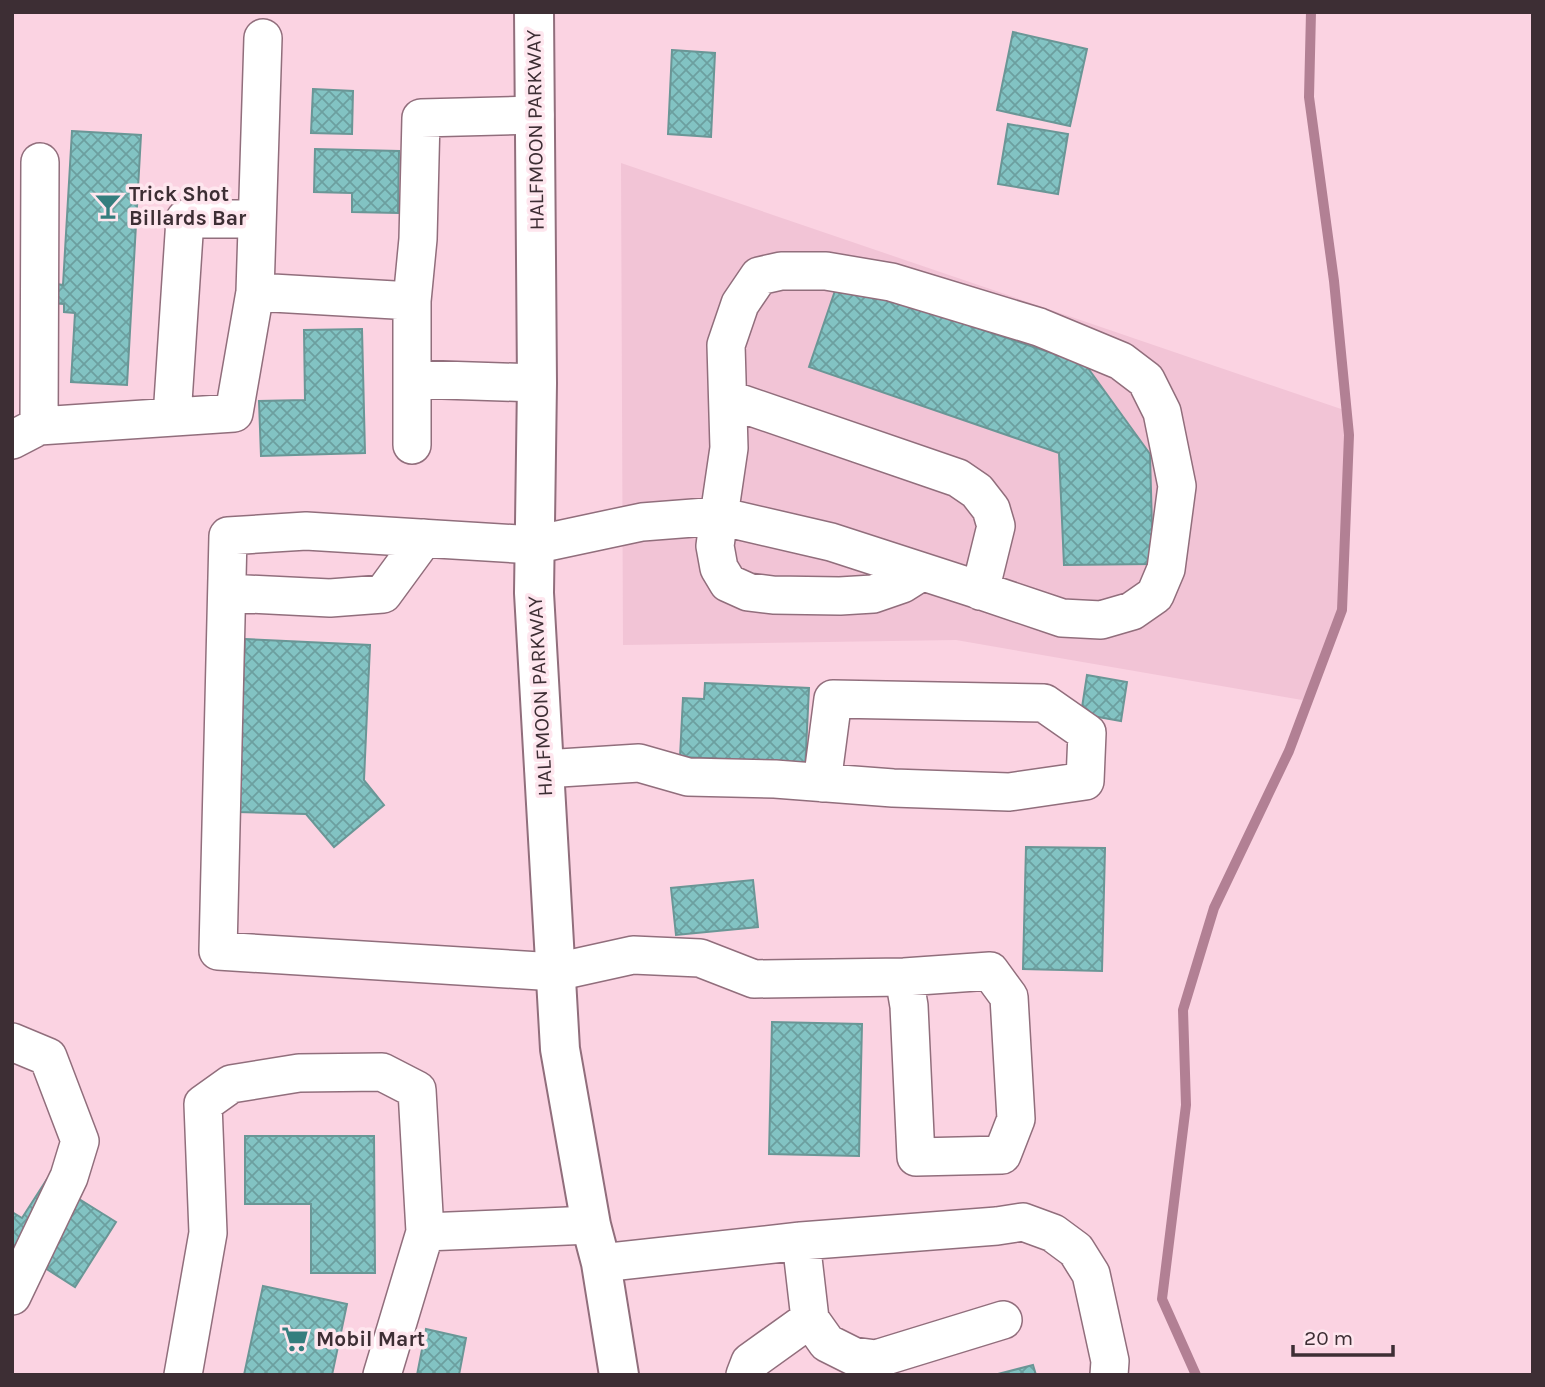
<svg xmlns="http://www.w3.org/2000/svg" width="1545" height="1387" font-family="Karla,sans-serif">
<style>
.built{fill:#f2c4d6}
.lines{fill:none;stroke-linecap:round;stroke-linejoin:round}
.stream{stroke:#b28094;stroke-width:10}
.building{fill:url(#building-cross-hatch);stroke:#6a9696;stroke-width:2}
.minor-casing{stroke:#916e7c;stroke-width:40}
.major-casing{stroke:#916e7c;stroke-width:42}
.minor{stroke:#fff;stroke-width:37}
.major{stroke:#fff;stroke-width:38}
.labels{text-anchor:middle;stroke-width:7;stroke-linejoin:round;paint-order:stroke}
.street-label{font-size:21px;fill:#3d2e34;stroke:#fee6ee}
.poi-label{font-size:21px;font-weight:bold;fill:#3d2e34;stroke:#fee6ee;text-anchor:start}
</style>
<defs>
<pattern id="building-cross-hatch" width="8" height="8" patternUnits="userSpaceOnUse" patternTransform="scale(1.75)"><rect width="8" height="8" fill="#82c3c3"/><path d="M0 0l8 8M0 8l8-8" fill="none" stroke="#6c9f9f"/></pattern>
</defs>
<rect width="100%" height="100%" fill="#fbd3e2"/>
<path class="built" d="M 621,163 L 1347,411 L 1349,435 L 1342,610 L 1308,701 L 956,640 L 623,645 Z"/>
<g class="lines">
<path class="stream" d="M 1196,1375 L 1162,1299 L 1186,1105 L 1183,1010 L 1214,908 L 1289,751 L 1342,610 L 1349,435 L 1334,281 L 1309,97 L 1311,12"/>
</g>
<path class="building" d="M 1013,32 L 1087,49 L 1070,126 L 997,110 Z
M 672,50 L 715,53 L 711,137 L 668,134 Z
M 313,89 L 353,91 L 352,134 L 311,133 Z
M 1008,124 L 1068,134 L 1058,194 L 998,184 Z
M 72,131 L 141,135 L 127,385 L 71,382 L 75,313 L 64,312 L 64,304 L 50,303 L 51,283 L 63,285 Z
M 315,149 L 399,151 L 398,213 L 352,212 L 352,193 L 314,192 Z
M 838,282 L 1085,364 L 1150,454 L 1153,564 L 1064,565 L 1059,453 L 809,367 Z
M 362,329 L 365,453 L 261,456 L 259,401 L 305,400 L 304,330 Z
M 245,639 L 370,645 L 364,780 L 384,805 L 334,847 L 306,814 L 238,812 Z
M 1087,675 L 1127,682 L 1121,721 L 1081,714 Z
M 705,683 L 809,688 L 805,771 L 724,767 L 725,759 L 680,757 L 683,698 L 704,699 Z
M 1026,847 L 1105,848 L 1102,971 L 1023,969 Z
M 753,880 L 758,927 L 676,935 L 671,888 Z
M 772,1022 L 862,1024 L 859,1156 L 769,1154 Z
M 245,1136 L 374,1136 L 375,1273 L 311,1273 L 311,1204 L 245,1204 Z
M 47,1179 L 116,1222 L 75,1287 L 12,1247 L 12,1212 L 22,1218 Z
M 263,1286 L 347,1304 L 332,1375 L 244,1375 Z
M 426,1329 L 466,1338 L 459,1375 L 417,1375 Z
M 1033,1365 L 1036,1375 L 994,1375 Z"/>
<g class="lines">
<defs>
<path id="minor" d="M 263,38 L 255,292 L 412,301 L 412,379 L 537,383
M 412,301 L 418,239 L 421,118 L 535,115
M 728,399 L 958,478 L 977,491 L 991,509 L 996,526 L 980,591
M 172,417 L 185,219 L 257,219
M 39,426 L 40,162
M 12,440 L 39,426 L 234,413 L 255,292
M 412,445 L 412,379
M 227,593 L 330,598 L 383,594 L 424,538
M 544,769 L 639,763 L 688,777 L 775,779 L 893,788 L 1009,792 L 1085,781 L 1087,733 L 1044,703 L 833,699 L 822,783
M 904,977 L 909,1006 L 916,1157 L 1002,1155 L 1016,1119 L 1009,997 L 990,971 L 904,977 L 754,979 L 700,958 L 633,955 L 556,972 L 218,951 L 228,536 L 306,531 L 534,545 L 642,522 L 719,516 L 831,542 L 973,588 L 1062,618 L 1101,620 L 1132,611 L 1155,595 L 1166,569 L 1177,486 L 1162,412 L 1146,380 L 1121,361 L 1039,327 L 891,282 L 826,271 L 781,271 L 759,276 L 740,304 L 726,345 L 729,448 L 719,516 L 715,546 L 719,568 L 728,583 L 748,592 L 773,595 L 840,596 L 873,594 L 902,584 L 921,572
M 12,1042 L 48,1057 L 80,1141 L 69,1177 L 12,1296
M 801,1241 L 810,1319 L 827,1343 L 853,1356 L 876,1359 L 1003,1320
M 601,1263 L 801,1241 L 997,1226 L 1023,1222 L 1053,1233 L 1076,1250 L 1091,1274 L 1110,1361 L 1109,1375
M 183,1375 L 208,1233 L 203,1104 L 231,1084 L 299,1073 L 382,1072 L 417,1090 L 425,1232 L 591,1225
M 382,1375 L 425,1232
M 745,1375 L 750,1362 L 810,1319"/>
<path id="major" d="M 534,12 L 537,383 L 534,593 L 560,1049 L 591,1225 L 601,1263 L 619,1375"/>
</defs>
<use href="#minor" class="minor-casing"/>
<use href="#major" class="major-casing"/>
<use href="#minor" class="minor"/>
<use href="#major" class="major"/>
</g>
<defs>
<symbol id="bar-bare" viewBox="-9 -9 18 18"><path d="M-6-5H6L.8 .8V4.5H3.5V6h-7V4.5H-.8V.8Z" fill="#357e7e" stroke="#fee6ee" stroke-width="2.5" paint-order="stroke"/></symbol>
<symbol id="supermarket-bare" viewBox="-9 -9 18 18"><path d="M-6-5.5h2.5l.6 2H6L4.5 2H-2.5L-4.4-4H-6ZM-1.5 3.2a1.3 1.3 0 1 0 .1 0ZM3 3.2a1.3 1.3 0 1 0 .1 0Z" fill="#357e7e" stroke="#fee6ee" stroke-width="2.5" paint-order="stroke"/></symbol>
</defs>
<g fill-rule="evenodd">
<use href="#bar-bare" x="89" y="187" width="38" height="38"/>
<use href="#supermarket-bare" x="276" y="1320" width="38" height="38"/>
</g>
<g class="labels">
<g class="street-label">
<text transform="translate(535 130) rotate(-91)" y="7">HALFMOON PARKWAY</text>
<text transform="translate(540 696) rotate(-93)" y="7">HALFMOON PARKWAY</text>
</g>
<g class="poi-label">
<text x="129" y="201">Trick Shot<tspan x="129" dy="24">Billards Bar</tspan></text>
<text x="316" y="1346">Mobil Mart</text>
</g>
</g>
<rect width="1545" height="1387" fill="none" stroke="#3d2e34" stroke-width="28"/>
<path d="M1293 1345v10h100v-10" fill="none" stroke="#3d2e34" stroke-width="3.5"/>
<text x="1304" y="1345" font-size="21" fill="#3d2e34" stroke="#fee6ee" stroke-width="5" paint-order="stroke">20 m</text>
</svg>
